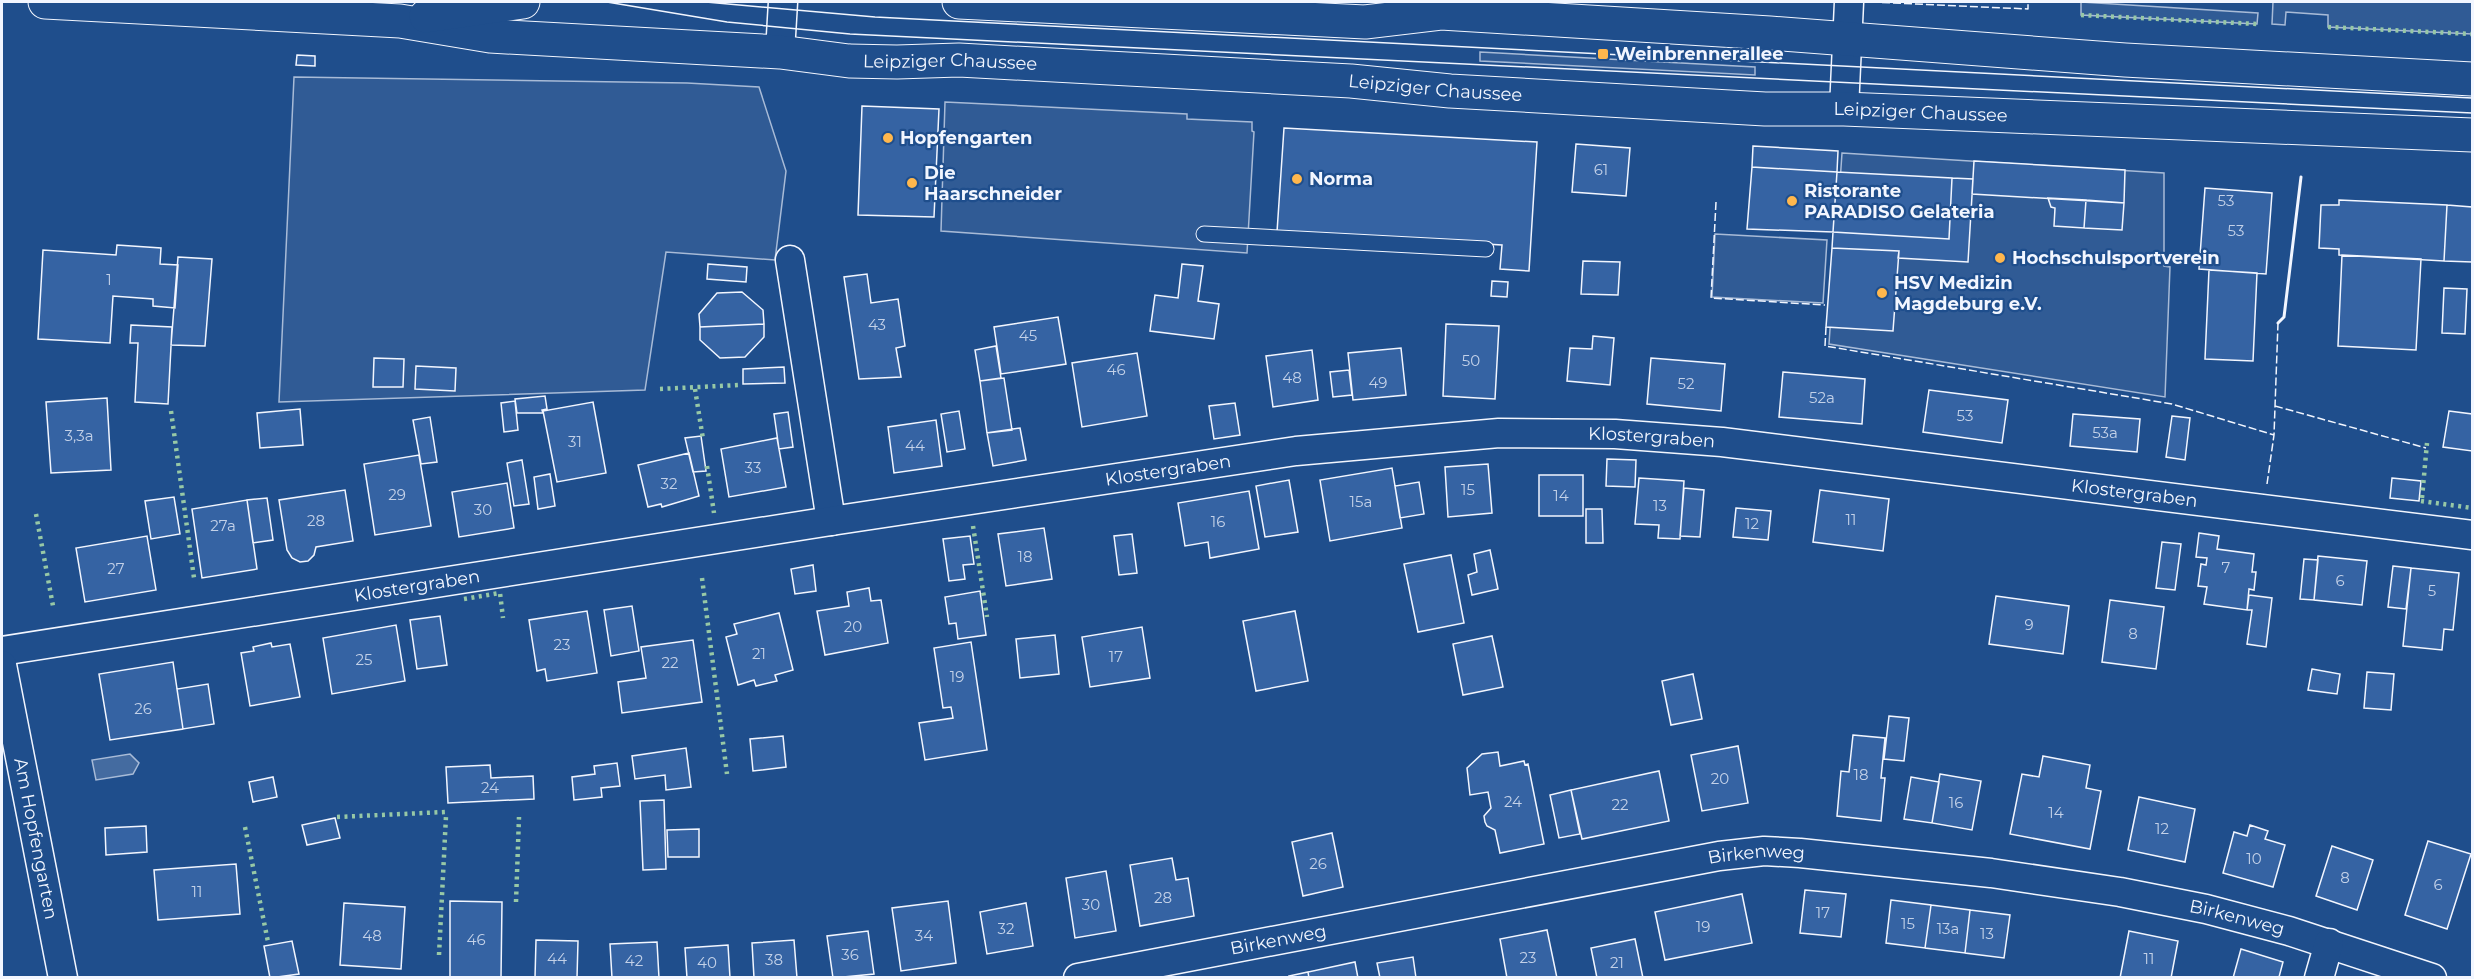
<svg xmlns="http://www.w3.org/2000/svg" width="2474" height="979" font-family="Montserrat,sans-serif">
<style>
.built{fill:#305b95;stroke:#a8bbd7;stroke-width:1.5}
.water{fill:#446ba0;stroke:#a8bbd7;stroke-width:1.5}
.building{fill:#3563a3;stroke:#f2f6ff;stroke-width:1.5}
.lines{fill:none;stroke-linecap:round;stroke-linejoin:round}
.lane-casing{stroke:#f2f6ff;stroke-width:17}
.street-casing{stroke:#f2f6ff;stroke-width:31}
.secondary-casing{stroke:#f2f6ff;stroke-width:35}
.lane{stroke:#1f4e8c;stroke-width:15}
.street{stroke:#1f4e8c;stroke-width:28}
.secondary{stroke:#1f4e8c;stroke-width:33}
.tram{stroke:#f2f6ff;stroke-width:1.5}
.hedge{stroke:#97c8a6;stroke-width:4.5;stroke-dasharray:3 4.5;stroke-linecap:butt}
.fence{stroke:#f2f6ff;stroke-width:1.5;stroke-dasharray:8 3;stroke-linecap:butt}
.wall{stroke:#f2f6ff;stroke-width:3}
.poi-dot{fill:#ffb74d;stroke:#1f4e8c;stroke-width:2}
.labels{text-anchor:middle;stroke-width:4.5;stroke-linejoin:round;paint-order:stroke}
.number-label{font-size:15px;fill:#c3d1e8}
.poi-label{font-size:18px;font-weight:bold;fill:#f2f6ff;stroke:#1f4e8c;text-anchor:start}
.street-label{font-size:18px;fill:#f2f6ff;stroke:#1f4e8c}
</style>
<rect width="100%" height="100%" fill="#1f4e8c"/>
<path class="built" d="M 2081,2 L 2258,13 L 2257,24 L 2081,15 Z
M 2273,2 L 2472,2 L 2472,34 L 2328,27 L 2328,15 L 2286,12 L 2285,25 L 2272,24 Z
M 1480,52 L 1755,67 L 1755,75 L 1480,61 Z
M 294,77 L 687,83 L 759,87 L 786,171 L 775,260 L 666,252 L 645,390 L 279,402 Z
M 945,102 L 1187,114 L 1187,119 L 1252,122 L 1252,131 L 1254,132 L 1247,253 L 941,231 Z
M 1842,153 L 2164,173 L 2164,266 L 2170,267 L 2165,397 L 1829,344 Z
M 1715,234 L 1827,240 L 1823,303 L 1712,297 Z"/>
<path class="water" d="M 130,754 L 139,763 L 133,774 L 96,780 L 92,760 Z"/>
<path class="building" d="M 297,55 L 315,56 L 315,66 L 296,65 Z
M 862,106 L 939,109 L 934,217 L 858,215 Z
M 1284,128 L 1537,142 L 1529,271 L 1500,269 L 1502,245 L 1277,232 Z
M 1576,144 L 1630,148 L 1626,196 L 1572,192 Z
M 1753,146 L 1838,151 L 1837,172 L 1752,167 Z
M 1974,161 L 2125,170 L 2124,203 L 1972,194 Z
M 1752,167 L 1837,172 L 1833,232 L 1747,229 Z
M 1837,172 L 1952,178 L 1949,239 L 1833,232 Z
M 1952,178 L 1973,179 L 1968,262 L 1898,258 L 1899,251 L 1832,248 L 1833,232 L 1949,239 Z
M 2205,188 L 2272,193 L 2266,274 L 2199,269 Z
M 2048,198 L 2086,200 L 2084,228 L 2054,226 L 2055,208 L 2051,207 Z
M 2086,200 L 2124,203 L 2122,230 L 2084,228 Z
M 2339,200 L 2447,205 L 2444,261 L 2339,255 L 2339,249 L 2319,248 L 2321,205 L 2339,205 Z
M 2447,205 L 2472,207 L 2472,262 L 2444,261 Z
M 117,245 L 161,248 L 160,264 L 178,265 L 175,308 L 153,306 L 153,299 L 113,296 L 110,343 L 38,339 L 43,250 L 116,255 Z
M 1832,248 L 1899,251 L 1893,331 L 1826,327 Z
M 2342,255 L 2421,259 L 2416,350 L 2338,346 Z
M 178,257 L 212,259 L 205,346 L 171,345 Z
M 1583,261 L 1620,262 L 1618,295 L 1581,294 Z
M 708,264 L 747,267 L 746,282 L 707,279 Z
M 1182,264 L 1203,266 L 1198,301 L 1219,304 L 1214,339 L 1150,331 L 1155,295 L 1178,298 Z
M 2209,270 L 2257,273 L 2253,361 L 2205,359 Z
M 867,274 L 871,303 L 898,299 L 905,346 L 896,348 L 901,377 L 859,379 L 844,277 Z
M 1492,281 L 1508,282 L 1507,297 L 1491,296 Z
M 2444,288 L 2467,289 L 2465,334 L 2442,333 Z
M 742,292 L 763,310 L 764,324 L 700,327 L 699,314 L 717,293 Z
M 1058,317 L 1066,364 L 1001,374 L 994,327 Z
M 764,324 L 764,337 L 745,357 L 720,358 L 700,340 L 700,327 Z
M 1446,324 L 1499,326 L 1495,399 L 1443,396 Z
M 131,325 L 172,327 L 168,404 L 135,402 L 138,343 L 130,343 Z
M 1593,336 L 1614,338 L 1610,385 L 1567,381 L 1570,348 L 1592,349 Z
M 996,346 L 1001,378 L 980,381 L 975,350 Z
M 1401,348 L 1406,395 L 1353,400 L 1348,353 Z
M 1312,350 L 1318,400 L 1273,407 L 1266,356 Z
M 1137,353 L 1147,416 L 1082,427 L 1072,363 Z
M 374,358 L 404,359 L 403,387 L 373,387 Z
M 1651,358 L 1725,364 L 1721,411 L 1647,404 Z
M 416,366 L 456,368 L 455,391 L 415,389 Z
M 784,367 L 785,383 L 743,384 L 743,369 Z
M 1349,370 L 1352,395 L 1333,397 L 1330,372 Z
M 1783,372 L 1865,379 L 1862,424 L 1779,417 Z
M 1004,378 L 1012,430 L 987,433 L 980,381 Z
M 1929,390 L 2008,400 L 2002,443 L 1923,432 Z
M 545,396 L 547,409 L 542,410 L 543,413 L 517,413 L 515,399 Z
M 107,398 L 111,470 L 51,473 L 46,402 Z
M 515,401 L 518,430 L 504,432 L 501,403 Z
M 593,402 L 606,473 L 557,482 L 543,411 Z
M 1235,403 L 1240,435 L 1214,439 L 1209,406 Z
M 300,409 L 303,445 L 260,448 L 257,413 Z
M 959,411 L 965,449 L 947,452 L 941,414 Z
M 2449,411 L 2472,414 L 2472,451 L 2443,447 Z
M 788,412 L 793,447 L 779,449 L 774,414 Z
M 2073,414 L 2140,419 L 2137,452 L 2070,446 Z
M 2172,416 L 2190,418 L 2185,460 L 2166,457 Z
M 430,417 L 437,462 L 421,464 L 413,420 Z
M 936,420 L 942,466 L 894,473 L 888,427 Z
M 1020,428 L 1026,460 L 993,466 L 987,433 Z
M 701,436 L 706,471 L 693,472 L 685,438 Z
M 777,438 L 786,487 L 729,497 L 721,449 Z
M 689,453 L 699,496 L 662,507 L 661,504 L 648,507 L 638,465 Z
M 419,455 L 431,526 L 375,535 L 364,464 Z
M 1607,459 L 1636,460 L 1635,487 L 1606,486 Z
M 522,460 L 529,504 L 514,506 L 507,463 Z
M 1488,464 L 1492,513 L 1448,517 L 1445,467 Z
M 1392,468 L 1402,528 L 1330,541 L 1320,480 Z
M 550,474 L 555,506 L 538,509 L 534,477 Z
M 1539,475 L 1583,475 L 1583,516 L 1539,516 Z
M 1639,478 L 1684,481 L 1680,539 L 1658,538 L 1659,525 L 1635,524 Z
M 2392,478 L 2421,481 L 2419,501 L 2390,498 Z
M 1289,480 L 1298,532 L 1265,537 L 1256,486 Z
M 1419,482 L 1424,514 L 1400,518 L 1395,486 Z
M 507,483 L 514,528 L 459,537 L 452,492 Z
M 1684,488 L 1704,490 L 1700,537 L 1680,536 Z
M 345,490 L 353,541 L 316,547 L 314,555 L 308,561 L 300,562 L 292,558 L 287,550 L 279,500 Z
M 1820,490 L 1889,499 L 1883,551 L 1813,542 Z
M 1249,491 L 1259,549 L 1210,558 L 1208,542 L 1185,546 L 1178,503 Z
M 174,497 L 180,534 L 151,539 L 145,501 Z
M 267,498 L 273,540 L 253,543 L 247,500 Z
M 247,500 L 257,569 L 202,578 L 192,509 Z
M 1736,508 L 1771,511 L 1768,540 L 1733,537 Z
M 1586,509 L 1602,509 L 1603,543 L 1586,543 Z
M 1044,528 L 1052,579 L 1006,586 L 998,534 Z
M 2199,533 L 2219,536 L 2217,549 L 2254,554 L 2252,572 L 2256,572 L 2254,590 L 2249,589 L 2247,610 L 2204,604 L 2207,587 L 2198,586 L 2201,564 L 2206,565 L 2207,558 L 2196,557 Z
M 1132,534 L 1137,573 L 1119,575 L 1114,536 Z
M 147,536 L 156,590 L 85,602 L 76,548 Z
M 970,536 L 974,564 L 963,565 L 965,579 L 949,581 L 943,539 Z
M 2162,542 L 2181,544 L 2175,590 L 2156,588 Z
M 1490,550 L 1498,589 L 1472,595 L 1468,575 L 1477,572 L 1474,554 Z
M 1451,555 L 1464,623 L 1418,632 L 1404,564 Z
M 2318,556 L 2367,561 L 2362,605 L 2314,600 Z
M 2304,559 L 2318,560 L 2314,600 L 2300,599 Z
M 813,565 L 816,591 L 795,594 L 791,569 Z
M 2393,566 L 2411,568 L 2406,609 L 2388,607 Z
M 2411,568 L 2459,573 L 2453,630 L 2444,629 L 2442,650 L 2403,646 Z
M 869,588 L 871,601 L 881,600 L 888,643 L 825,655 L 817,611 L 849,606 L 847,592 Z
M 980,591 L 986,635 L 958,639 L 956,623 L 949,624 L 945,597 Z
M 2249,595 L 2272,598 L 2266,647 L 2247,644 L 2252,610 L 2247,610 Z
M 1996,596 L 2069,606 L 2063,654 L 1989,644 Z
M 2110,600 L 2164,607 L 2156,669 L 2102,662 Z
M 632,606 L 639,651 L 611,656 L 604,610 Z
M 587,611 L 597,673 L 547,681 L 545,669 L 537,671 L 529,620 Z
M 1295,611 L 1308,681 L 1256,691 L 1243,621 Z
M 779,613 L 793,670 L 775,675 L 777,681 L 756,686 L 754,680 L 738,685 L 726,637 L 737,634 L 734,624 Z
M 440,616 L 447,665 L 417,669 L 410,620 Z
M 396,625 L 405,681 L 332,694 L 323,638 Z
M 1142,627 L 1150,678 L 1090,687 L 1082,637 Z
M 1055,635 L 1059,674 L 1020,678 L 1016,639 Z
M 1492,636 L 1503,687 L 1463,695 L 1453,644 Z
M 693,640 L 702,702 L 622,713 L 618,682 L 646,678 L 641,647 Z
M 971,642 L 987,750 L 925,760 L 919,723 L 953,718 L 951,707 L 943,708 L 934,648 Z
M 271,643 L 272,647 L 290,644 L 300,697 L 250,706 L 241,653 L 254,651 L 253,647 Z
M 173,662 L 183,729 L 110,740 L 99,674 Z
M 2312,669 L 2340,674 L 2337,694 L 2308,690 Z
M 2367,672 L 2394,674 L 2391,710 L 2364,708 Z
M 1693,674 L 1702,719 L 1671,725 L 1662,681 Z
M 208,684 L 214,724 L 183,729 L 177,689 Z
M 1889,716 L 1909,718 L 1904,761 L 1884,759 Z
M 1853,735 L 1885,738 L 1881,778 L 1885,778 L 1881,821 L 1837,816 L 1841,771 L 1849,772 Z
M 783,736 L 786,767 L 753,771 L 750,739 Z
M 1738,746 L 1748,803 L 1702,811 L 1691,755 Z
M 686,748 L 691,787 L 666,790 L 665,775 L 635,779 L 632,756 Z
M 1498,752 L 1500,766 L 1524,761 L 1525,765 L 1528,764 L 1544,844 L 1500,853 L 1495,830 L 1487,826 L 1485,822 L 1484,816 L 1491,808 L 1488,792 L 1470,795 L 1467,768 L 1482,754 Z
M 2043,756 L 2090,765 L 2086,788 L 2101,791 L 2090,849 L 2010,834 L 2022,774 L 2039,777 Z
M 617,763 L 620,786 L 601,788 L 602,797 L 574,800 L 572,777 L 595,774 L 594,766 Z
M 490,765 L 491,778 L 533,776 L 534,799 L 448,803 L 446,767 Z
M 1659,771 L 1669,821 L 1582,839 L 1571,790 Z
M 1940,774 L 1981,781 L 1972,830 L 1932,823 Z
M 273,777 L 277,797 L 253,802 L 249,782 Z
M 1911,777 L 1939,782 L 1932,823 L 1904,819 Z
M 1571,790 L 1580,834 L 1559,838 L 1550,795 Z
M 2139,797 L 2195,809 L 2185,862 L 2128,850 Z
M 664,800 L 666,869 L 643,870 L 640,801 Z
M 335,818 L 340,838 L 307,845 L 302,825 Z
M 2250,825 L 2268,831 L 2265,839 L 2285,845 L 2273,887 L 2223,873 L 2234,832 L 2247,836 Z
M 146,826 L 147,852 L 106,855 L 105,828 Z
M 699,829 L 699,857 L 668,857 L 667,830 Z
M 1332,833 L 1343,887 L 1303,896 L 1292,842 Z
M 2428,841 L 2471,854 L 2447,929 L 2405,915 Z
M 2332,846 L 2373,860 L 2357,910 L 2316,896 Z
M 1172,858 L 1176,880 L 1188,878 L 1194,916 L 1140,926 L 1130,865 Z
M 236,864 L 240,914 L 158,920 L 154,870 Z
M 1106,871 L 1116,931 L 1075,938 L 1066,878 Z
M 1805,890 L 1846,894 L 1841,937 L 1800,933 Z
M 1742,894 L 1752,943 L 1665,960 L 1655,912 Z
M 1891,900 L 1931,905 L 1925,948 L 1886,943 Z
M 450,901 L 502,902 L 501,978 L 450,978 Z
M 948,901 L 956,963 L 901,971 L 892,908 Z
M 344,903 L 405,907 L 401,969 L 340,965 Z
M 1026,903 L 1033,946 L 987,954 L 980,912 Z
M 1931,905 L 1970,910 L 1965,953 L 1925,948 Z
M 1970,910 L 2010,915 L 2004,958 L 1965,953 Z
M 1547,930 L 1557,978 L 1507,978 L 1500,939 Z
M 868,931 L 874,974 L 833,978 L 827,936 Z
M 2129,931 L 2178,941 L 2171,978 L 2120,978 Z
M 1635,939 L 1643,978 L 1597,978 L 1591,948 Z
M 536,940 L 578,941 L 577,978 L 535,978 Z
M 794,940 L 797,978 L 754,978 L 752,943 Z
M 292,941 L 299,974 L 270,978 L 264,946 Z
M 657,942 L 659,978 L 612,978 L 610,944 Z
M 728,945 L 730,978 L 687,978 L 685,948 Z
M 2241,949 L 2283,962 L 2279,977 L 2282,978 L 2233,978 Z
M 1413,957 L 1416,978 L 1380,978 L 1377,963 Z
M 1355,962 L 1358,978 L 1309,978 L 1308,972 Z
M 1308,972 L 1309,978 L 1290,978 L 1289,976 Z"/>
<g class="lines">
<defs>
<path id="lane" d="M 1204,234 L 1486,249"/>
<g id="street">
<path d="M 780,52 L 783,2"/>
<path d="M 1844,109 L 1849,2"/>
<path d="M 790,260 L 831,521"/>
<path id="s1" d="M 2,651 L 831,521 L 1296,451 L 1499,433 L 1615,434 L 1722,442 L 2472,535"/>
<path id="s2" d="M 2,665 L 63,978"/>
<path id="s3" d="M 1078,978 L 1719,856 L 1764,851 L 1800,853 L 1991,873 L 2120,892 L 2206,909 L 2289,931 L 2432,978"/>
<path d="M 2319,978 L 2329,943"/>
</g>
<g id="secondary">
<path id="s4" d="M 45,2 L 400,21 L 490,36 L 780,52 L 849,61 L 897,62 L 959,60 L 1351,81 L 1450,91 L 1765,109 L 1844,109 L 2472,135"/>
<path d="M 959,2 L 1365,22 L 1441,13 L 1770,33 L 2125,60 L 2472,79"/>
<path d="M 426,16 L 523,2"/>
</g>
</defs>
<use href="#lane" class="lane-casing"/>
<use href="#street" class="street-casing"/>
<use href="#secondary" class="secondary-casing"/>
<use href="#lane" class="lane"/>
<use href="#street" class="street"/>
<use href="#secondary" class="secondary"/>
<path class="tram" d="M 607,2 L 727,22 L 850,34 L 2472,113
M 706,2 L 875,17 L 2472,98"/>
<path class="hedge" d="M 2081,15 L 2257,24
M 2328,27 L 2472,34
M 660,389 L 739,385
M 695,389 L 703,439
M 171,411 L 194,578
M 707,466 L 714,513
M 2422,498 L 2427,443
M 2421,501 L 2472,508
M 36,514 L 53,606
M 973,526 L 987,617
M 702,578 L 727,774
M 464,599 L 500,593 L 503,618
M 337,817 L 445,812
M 245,827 L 268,942
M 516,902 L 519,817
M 439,955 L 446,816"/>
<path class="fence" d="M 1871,2 L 2028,9 L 2028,2
M 1716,202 L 1711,298 L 1825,305
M 1826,327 L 1825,346 L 2172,404 L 2274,435
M 2275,406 L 2426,448
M 2267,484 L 2274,435 L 2278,323"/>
<path class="wall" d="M 2278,323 L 2284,317 L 2301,177"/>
</g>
<g class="poi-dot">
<rect x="1597" y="48" width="12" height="12" rx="3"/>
<circle cx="888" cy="138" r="6"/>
<circle cx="1297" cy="179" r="6"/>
<circle cx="912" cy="183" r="6"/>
<circle cx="1792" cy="201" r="6"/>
<circle cx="2000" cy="258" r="6"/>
<circle cx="1882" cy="293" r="6"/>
</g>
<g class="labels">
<g class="number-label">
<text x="1601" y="175">61</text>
<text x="2226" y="206">53</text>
<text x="2236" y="236">53</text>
<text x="109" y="285">1</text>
<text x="877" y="330">43</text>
<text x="1028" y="341">45</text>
<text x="1471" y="366">50</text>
<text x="1116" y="375">46</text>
<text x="1292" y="383">48</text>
<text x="1378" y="388">49</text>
<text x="1686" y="389">52</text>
<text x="1822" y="403">52a</text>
<text x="1965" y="421">53</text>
<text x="2105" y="438">53a</text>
<text x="79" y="441">3,3a</text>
<text x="575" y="447">31</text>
<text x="915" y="451">44</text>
<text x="753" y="473">33</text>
<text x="669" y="489">32</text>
<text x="1468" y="495">15</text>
<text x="397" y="500">29</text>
<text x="1561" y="501">14</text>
<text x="1361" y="507">15a</text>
<text x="1660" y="511">13</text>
<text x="483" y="515">30</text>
<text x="1851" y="525">11</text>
<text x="316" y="526">28</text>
<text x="1218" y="527">16</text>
<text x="1752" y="529">12</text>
<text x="223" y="531">27a</text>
<text x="1025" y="562">18</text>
<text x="2226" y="573">7</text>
<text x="116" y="574">27</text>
<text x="2340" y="586">6</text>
<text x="2432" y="596">5</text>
<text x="2029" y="630">9</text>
<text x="853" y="632">20</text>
<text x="2133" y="639">8</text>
<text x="562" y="650">23</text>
<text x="759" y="659">21</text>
<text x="1116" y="662">17</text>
<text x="364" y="665">25</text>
<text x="670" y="668">22</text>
<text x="957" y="682">19</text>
<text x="143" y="714">26</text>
<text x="1861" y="780">18</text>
<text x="1720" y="784">20</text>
<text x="490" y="793">24</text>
<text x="1513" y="807">24</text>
<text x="1956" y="808">16</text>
<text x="1620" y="810">22</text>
<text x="2056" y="818">14</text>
<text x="2162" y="834">12</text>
<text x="2254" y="864">10</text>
<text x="1318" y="869">26</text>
<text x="2345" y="883">8</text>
<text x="2438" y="890">6</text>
<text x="197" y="897">11</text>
<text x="1163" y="903">28</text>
<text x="1091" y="910">30</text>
<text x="1823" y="918">17</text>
<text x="1908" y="929">15</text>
<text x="1703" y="932">19</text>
<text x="1006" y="934">32</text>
<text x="1948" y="934">13a</text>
<text x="1987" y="939">13</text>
<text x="372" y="941">48</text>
<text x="924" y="941">34</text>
<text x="476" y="945">46</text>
<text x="850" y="960">36</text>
<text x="1528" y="963">23</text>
<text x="557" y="964">44</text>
<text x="2149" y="964">11</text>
<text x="774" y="965">38</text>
<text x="634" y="966">42</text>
<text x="707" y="968">40</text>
<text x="1617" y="968">21</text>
</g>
<g class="poi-label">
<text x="1615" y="60">Weinbrennerallee</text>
<text x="900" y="144">Hopfengarten</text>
<text x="924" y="179">Die<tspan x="924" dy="21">Haarschneider</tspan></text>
<text x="1309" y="185">Norma</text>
<text x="1804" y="197">Ristorante<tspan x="1804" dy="21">PARADISO Gelateria</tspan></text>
<text x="2012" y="264">Hochschulsportverein</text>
<text x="1894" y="289">HSV Medizin<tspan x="1894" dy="21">Magdeburg e.V.</tspan></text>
</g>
<g class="street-label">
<text dy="6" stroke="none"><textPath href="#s4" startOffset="908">Leipziger Chaussee</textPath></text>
<text dy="6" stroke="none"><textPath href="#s4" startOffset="1394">Leipziger Chaussee</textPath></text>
<text dy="6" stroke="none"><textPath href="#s4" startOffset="1880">Leipziger Chaussee</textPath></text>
<text dy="6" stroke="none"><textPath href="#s1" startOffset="1666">Klostergraben</textPath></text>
<text dy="6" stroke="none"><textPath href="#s1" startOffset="1180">Klostergraben</textPath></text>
<text dy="6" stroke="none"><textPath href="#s1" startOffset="2152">Klostergraben</textPath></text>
<text dy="6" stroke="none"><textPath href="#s1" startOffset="420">Klostergraben</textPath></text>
<text dy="6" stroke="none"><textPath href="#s2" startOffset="177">Am Hopfengarten</textPath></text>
<text dy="6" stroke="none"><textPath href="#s3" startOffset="690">Birkenweg</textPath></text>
<text dy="6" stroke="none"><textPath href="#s3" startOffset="1176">Birkenweg</textPath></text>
<text dy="6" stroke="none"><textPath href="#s3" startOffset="204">Birkenweg</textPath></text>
</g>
</g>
<rect width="2474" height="979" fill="none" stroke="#f2f6ff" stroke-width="6"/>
</svg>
